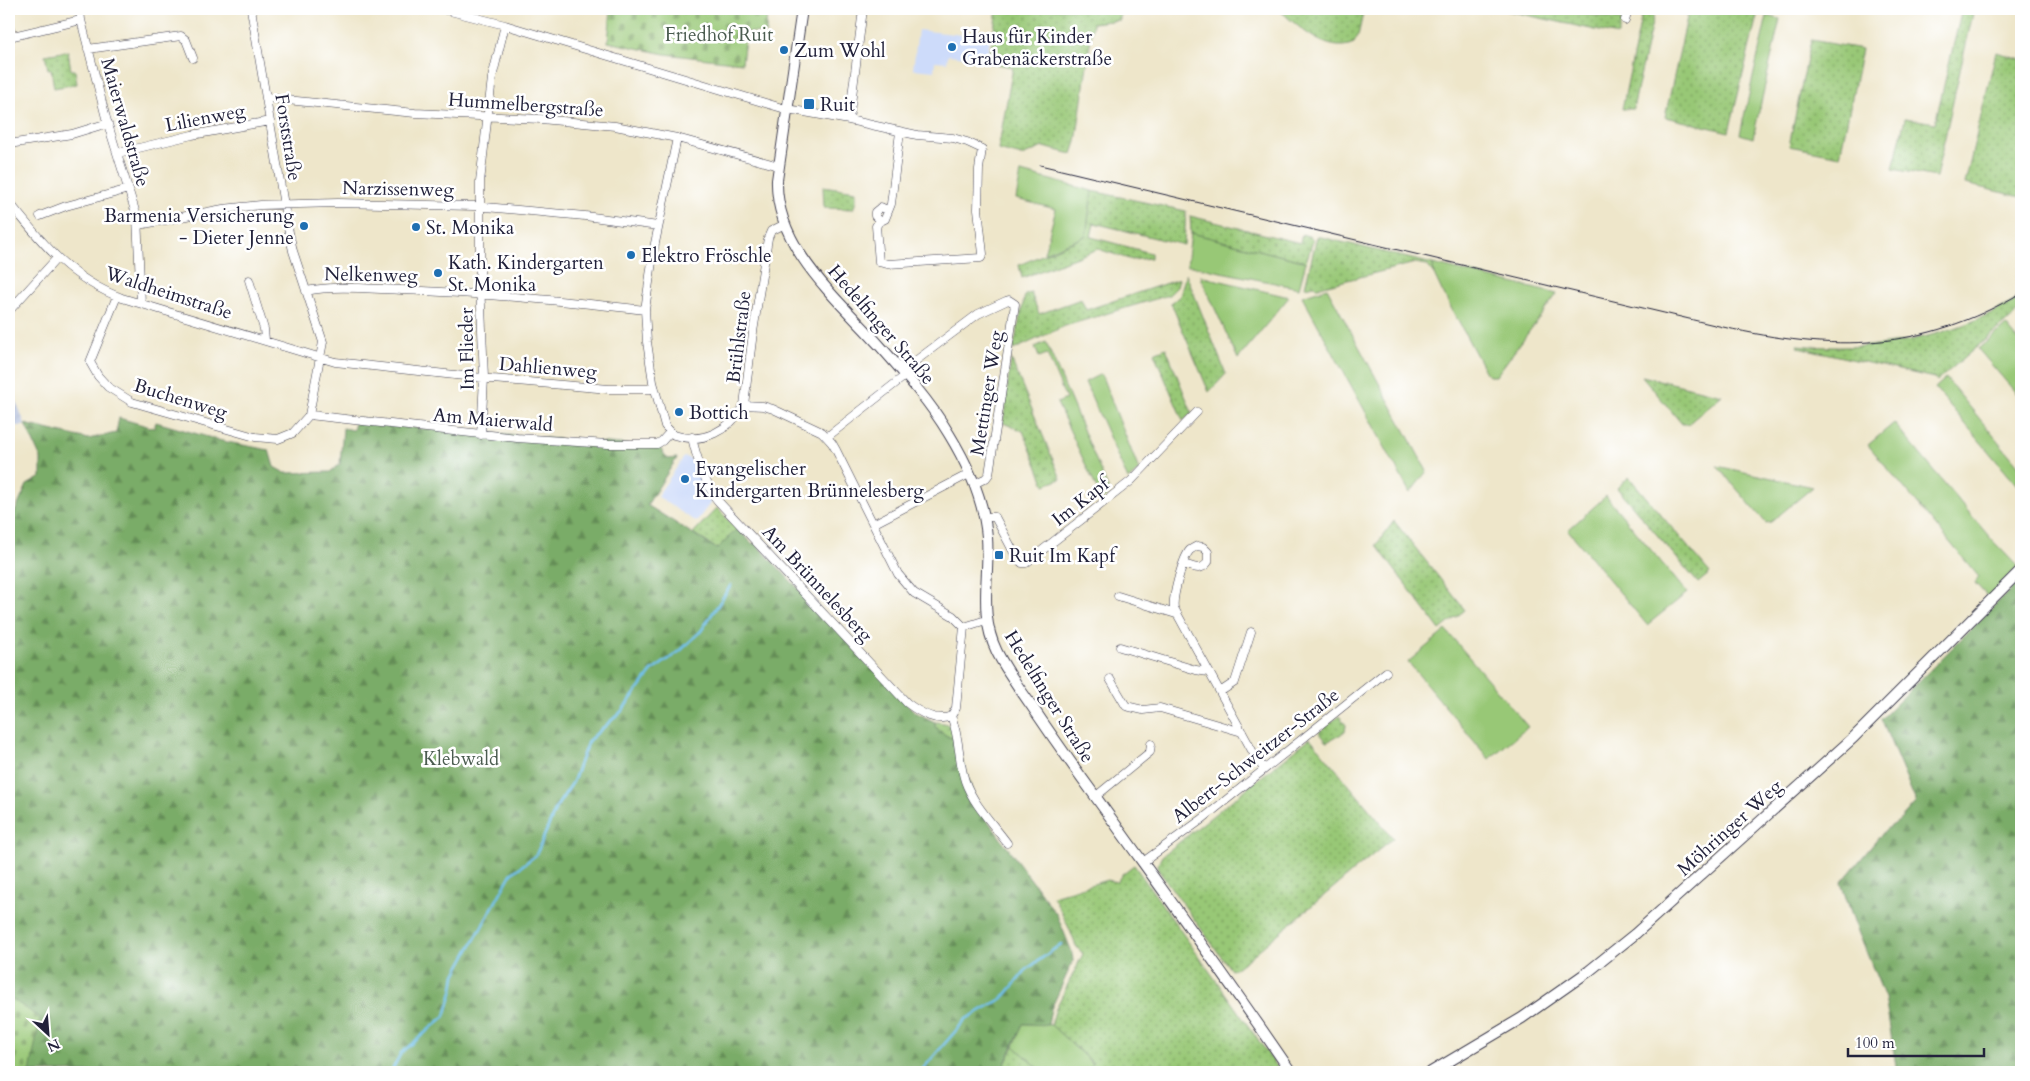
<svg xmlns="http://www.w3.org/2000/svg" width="2030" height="1081" font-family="Cardo,serif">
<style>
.built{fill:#cddbfa}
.industrial{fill:url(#industrial-furrows)}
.grass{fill:url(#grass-dots);stroke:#5d7558}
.forest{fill:url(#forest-firs);stroke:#4e6751}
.cemetery{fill:url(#cemetery-stones);stroke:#5d7558}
.garden{fill:#98c876;stroke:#5d7558}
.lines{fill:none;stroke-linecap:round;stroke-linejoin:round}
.stream{stroke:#72c1ed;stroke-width:2.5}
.minor-casing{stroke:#413f50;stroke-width:9}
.tertiary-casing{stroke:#413f50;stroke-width:12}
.minor{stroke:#fff;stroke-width:8}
.tertiary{stroke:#fff;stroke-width:10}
.tram{stroke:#22223b;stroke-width:1}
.poi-dot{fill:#1f6fb2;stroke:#fff;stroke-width:2}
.labels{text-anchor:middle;stroke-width:5;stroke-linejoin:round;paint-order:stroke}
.park-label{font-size:19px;fill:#4b5c50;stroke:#fff}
.poi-label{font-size:19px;fill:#22223b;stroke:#fff;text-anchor:start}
.street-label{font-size:19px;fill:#22223b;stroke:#fff}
</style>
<defs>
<pattern id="industrial-furrows" width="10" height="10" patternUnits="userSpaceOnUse" patternTransform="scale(1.25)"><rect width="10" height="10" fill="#b9c5de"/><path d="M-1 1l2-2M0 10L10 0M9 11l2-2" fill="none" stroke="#9fa9bf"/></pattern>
<pattern id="grass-dots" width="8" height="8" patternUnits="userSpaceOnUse" patternTransform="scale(1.25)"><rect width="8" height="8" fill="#98c876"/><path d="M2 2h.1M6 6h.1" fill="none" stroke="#7ca262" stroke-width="1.8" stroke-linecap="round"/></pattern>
<pattern id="forest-firs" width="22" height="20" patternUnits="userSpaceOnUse" patternTransform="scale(1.25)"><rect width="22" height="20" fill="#7aac67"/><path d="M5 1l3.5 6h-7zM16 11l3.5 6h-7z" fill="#648c56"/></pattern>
<pattern id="cemetery-stones" width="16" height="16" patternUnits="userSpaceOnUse" patternTransform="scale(1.25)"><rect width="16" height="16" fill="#98c876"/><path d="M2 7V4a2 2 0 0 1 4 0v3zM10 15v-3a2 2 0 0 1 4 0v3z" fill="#7ca262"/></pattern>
</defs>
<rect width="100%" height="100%" fill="#fff"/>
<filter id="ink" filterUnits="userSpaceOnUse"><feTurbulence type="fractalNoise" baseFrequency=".02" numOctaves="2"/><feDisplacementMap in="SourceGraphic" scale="10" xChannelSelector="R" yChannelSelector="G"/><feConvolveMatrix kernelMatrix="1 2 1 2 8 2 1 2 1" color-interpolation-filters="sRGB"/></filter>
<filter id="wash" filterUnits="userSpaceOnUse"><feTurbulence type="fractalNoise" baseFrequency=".0096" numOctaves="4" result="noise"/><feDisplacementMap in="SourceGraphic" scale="20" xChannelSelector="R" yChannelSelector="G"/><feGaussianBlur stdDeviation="1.12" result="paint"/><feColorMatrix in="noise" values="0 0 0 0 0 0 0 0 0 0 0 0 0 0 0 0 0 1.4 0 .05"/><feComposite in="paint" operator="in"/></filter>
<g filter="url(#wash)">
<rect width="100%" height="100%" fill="#eee6ca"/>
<path class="built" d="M 918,30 L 990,38 L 987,59 L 948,55 L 947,62 L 935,61 L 934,71 L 913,69 Z
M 684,457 L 690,458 L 712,501 L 696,522 L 657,496 Z"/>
<path class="industrial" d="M 9,382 L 25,424 L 20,426 L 9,426 Z"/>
<path class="grass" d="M 997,9 L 1120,9 L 1120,20 L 1093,23 L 1076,142 L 1072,154 L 1043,147 L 1022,156 L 998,150 L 1013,67 L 989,63 Z
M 1278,9 L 1364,9 L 1358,36 L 1354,43 C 1327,56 1297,25 1278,9 Z
M 1499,9 L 1557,9 L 1622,20 L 1618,35 Z
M 1643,9 L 1655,9 L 1633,109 L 1622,109 Z
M 1689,9 L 1744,9 L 1758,12 L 1729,132 L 1665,117 Z
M 1962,9 L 1974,9 L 1936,177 L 1893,169 L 1905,118 L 1935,123 Z
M 1811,40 L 1862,49 L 1840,156 L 1789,146 Z
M 68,51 L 71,70 L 75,70 L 77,84 L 54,88 L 51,69 L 48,69 L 45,55 Z
M 1996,52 L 2021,59 L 2021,197 L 1965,184 Z
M 823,186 L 856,191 L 856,202 L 853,209 L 824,208 Z
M 1092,191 L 1186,211 L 1184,245 L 1094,223 L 1091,237 L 1151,253 L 1151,258 L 1132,260 L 1098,249 L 1022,278 L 1019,265 L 1086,236 Z
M 1190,216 L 1300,243 L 1302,234 L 1311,237 L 1313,241 L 1306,262 L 1191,233 Z
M 1317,236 L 1433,264 L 1434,274 L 1427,265 L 1415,263 L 1316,288 L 1314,285 L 1305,287 Z
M 1186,274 L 1226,374 L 1209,392 L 1171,303 L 1180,296 Z
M 1179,279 L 1177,287 L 1169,295 L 1065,326 L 1013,350 L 1025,295 L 1031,293 L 1039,314 L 1081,299 L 1086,310 Z
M 2021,297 L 2021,309 L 1937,381 L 1934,378 L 1798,347 L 1797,345 C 1875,353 1954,338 2021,297 Z
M 1166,348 L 1192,413 L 1183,421 L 1154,353 Z
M 1011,359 L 1061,479 L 1045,485 L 1023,431 L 1003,423 Z
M 1642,376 L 1722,395 L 1688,424 L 1682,424 Z
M 1629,477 L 1710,573 L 1698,583 L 1617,488 Z
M 717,508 L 737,529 L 717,549 L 693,533 Z
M 1394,521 L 1465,610 L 1440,630 L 1376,545 Z
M 1339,716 L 1346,725 L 1345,732 L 1327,742 L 1319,732 Z
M 935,722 C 949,723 953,725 955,739 C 946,737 942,732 934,727 Z
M 1310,738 L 1393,838 L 1254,954 L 1235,969 L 1231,970 L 1159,871 L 1158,864 L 1162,856 Z
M 1134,865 L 1281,1072 L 1085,1072 L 1093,1063 L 1051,1025 L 1056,1008 L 1083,954 L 1076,946 L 1069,928 L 1053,896 L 1107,880 L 1117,882 L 1122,874 Z
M 1014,1046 L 1043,1072 L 1001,1072 Z"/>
<path class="forest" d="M 119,418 L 154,428 L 156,422 L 222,441 L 269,450 L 274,467 L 285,473 L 330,472 L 340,464 L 343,428 L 353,430 L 355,423 L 659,447 L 668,459 L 677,458 L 647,505 L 717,549 L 737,529 L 753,544 L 755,543 L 915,712 L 935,722 L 935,727 C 942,732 946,737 955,739 L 977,806 L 1057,915 L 1072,952 L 1073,961 L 1051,1009 L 1048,1025 L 1023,1024 L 1001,1072 L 18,1072 L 9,997 L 10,997 L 9,974 L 9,525 L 27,485 L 41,477 L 41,459 L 25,424 L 88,439 L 116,433 Z
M 2021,579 L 2021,1072 L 1897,1072 L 1885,998 L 1855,924 L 1841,883 L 1885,830 L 1899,821 L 1916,802 L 1881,719 Z"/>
<path class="cemetery" d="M 611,9 L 767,9 L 766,33 L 746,32 L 742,63 L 665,54 L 608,42 Z
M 9,997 L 40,1018 L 30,1072 L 9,1072 Z"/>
<path class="garden" d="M 1767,16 L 1780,19 L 1753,138 L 1740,134 Z
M 1021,172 L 1092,191 L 1086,236 L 1044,253 L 1056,209 L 1016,199 Z
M 1191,233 L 1306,262 L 1299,288 L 1187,265 Z
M 1433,264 L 1557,294 L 1496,376 L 1489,376 L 1486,373 L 1442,291 L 1434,274 Z
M 1200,276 L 1289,297 L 1238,359 Z
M 1327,288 L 1427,471 L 1410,493 L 1302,296 Z
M 2006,325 L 2021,343 L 2021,399 L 1978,349 Z
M 1046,342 L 1110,493 L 1102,500 L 1057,403 L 1066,399 L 1047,354 L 1039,357 L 1035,347 Z
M 1101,374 L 1139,470 L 1128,480 L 1085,382 Z
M 1946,378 L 2021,469 L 2021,490 L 1935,388 Z
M 1894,423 L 1992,540 L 2018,567 L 1988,597 L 1975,583 L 1979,577 L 1868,445 Z
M 1717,466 L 1813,487 L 1771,522 L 1766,523 Z
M 1606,496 L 1687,593 L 1647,625 L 1568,530 Z
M 1446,630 L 1528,727 L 1489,759 L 1408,662 Z
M 1023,1024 L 1051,1025 L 1093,1064 L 1085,1072 L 1043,1072 L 1014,1046 Z"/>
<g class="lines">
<path class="stream" d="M 391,1072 L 401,1053 L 445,1016 L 453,989 L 455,975 L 511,874 L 536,855 L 557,806 L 573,782 L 588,741 L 621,712 L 652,671 L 680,651 L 701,631 L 731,585
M 920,1072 L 966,1019 L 1003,998 L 1026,970 L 1061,944"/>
</g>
</g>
<g filter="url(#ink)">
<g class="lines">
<defs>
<path id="minor" d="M 80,9 L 81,20 L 106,118 L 137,217 L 141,303
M 442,9 L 505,25 L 782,108 L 849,120 L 917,135 L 953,138 L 967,142 L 982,149 L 979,169 L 978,209 L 983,254 L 981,258 L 888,264 L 879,262 L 876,226 L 879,222 L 885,219 L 891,204 L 900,132
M 1625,20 L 1628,9
M 9,24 L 11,37
M 9,37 L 81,20
M 88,49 L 181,36 L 186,40 L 193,58
M 267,98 L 415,113 L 541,119 L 615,126 L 677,138 L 779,166
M 849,120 L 863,9
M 677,138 L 654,248 L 645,310 L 647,342 L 653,382 L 665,426 L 674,435 C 703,445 730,430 744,405 L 753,332 L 768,238 L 771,231 L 785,224
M 9,144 L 72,134 L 108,123
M 118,153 L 192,135 L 270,121
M 9,202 C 42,243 70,279 122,298 L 335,362 L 492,379 L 609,389 L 655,389
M 40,216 L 66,206 L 129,189
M 880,221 L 875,216 L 875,212 L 881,207 L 887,210
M 139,225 L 223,209 L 261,205 L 338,203 L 474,206 L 585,216 L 658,226
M 249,280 L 264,329 L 265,340
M 306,291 C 336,285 371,289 402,290 C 483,293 564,301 645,310
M 117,296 L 90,362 L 98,376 L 108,387 L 132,402 L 255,437 L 278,439 L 293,433 L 309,415 L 323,342 L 293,251 L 287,223 L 251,9
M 9,311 L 57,258
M 902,371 L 978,314 L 1006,301 L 1009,300 L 1015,304 L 989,474 L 986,478 L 974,484
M 744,405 L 763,406 L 773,409 L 822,432 L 832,443 L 836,450 L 898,574 L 914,593 L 953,616 L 964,627 L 986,620
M 309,415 L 517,438 L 608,444 L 657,444 L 662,441 L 670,432
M 481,435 L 484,378 L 480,282 L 480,182 L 492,78 L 505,25
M 692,437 C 695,453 707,489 718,501 L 907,703 C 919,712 936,723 951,716
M 827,437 L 906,375
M 984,517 L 995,517 L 1017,558 L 1022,563 L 1026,563 L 1131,481 L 1197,412
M 873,524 L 969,474
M 1184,564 C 1193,567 1201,572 1208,562 L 1208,552 L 1203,547 L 1197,546 C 1195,547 1193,548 1190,550 C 1183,557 1172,597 1174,608 L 1255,756 L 1264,769
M 1118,596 L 1176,614
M 1120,647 L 1196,670 L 1208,672
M 1110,679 L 1126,706 L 1143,710 L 1160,708 L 1242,732
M 1220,692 L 1235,682 L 1251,632
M 951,716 C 960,737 958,760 965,781 C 973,804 993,824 1007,843
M 951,716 L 956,708 L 964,627
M 1095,797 L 1150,752 L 1151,744
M 1143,862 L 1201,820 L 1386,672"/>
<path id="tertiary" d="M 802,9 L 777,180 C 775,248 839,300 880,346 C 905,374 930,402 949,434 C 968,465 984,501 987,537 C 990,577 978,614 997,652 C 1006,670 1019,688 1031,705 C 1052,736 1073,766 1095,796 C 1161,888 1228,979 1291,1072
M 1431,1072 L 1522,1018 L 1589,971 L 1635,934 L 1853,738 L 2021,570"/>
</defs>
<use href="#minor" class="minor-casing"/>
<use href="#tertiary" class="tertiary-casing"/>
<use href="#minor" class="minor"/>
<use href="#tertiary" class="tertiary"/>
<path class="tram" d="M 1040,165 L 1723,327 C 1834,352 1921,352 2021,293"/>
</g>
</g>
<g class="poi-dot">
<circle cx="952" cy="47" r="5"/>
<circle cx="784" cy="50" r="5"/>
<rect x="803" y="98" width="12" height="12" rx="2.5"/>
<circle cx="304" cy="226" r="5"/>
<circle cx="416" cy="227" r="5"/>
<circle cx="631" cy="255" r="5"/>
<circle cx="438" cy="273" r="5"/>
<circle cx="679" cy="412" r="5"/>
<circle cx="685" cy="479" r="5"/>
<rect x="994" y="550" width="10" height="10" rx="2.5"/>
</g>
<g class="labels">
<g class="park-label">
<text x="719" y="41">Friedhof Ruit</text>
<text x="461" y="765">Klebwald</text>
</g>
<g class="poi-label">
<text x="962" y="43">Haus für Kinder<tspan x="962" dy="22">Grabenäckerstraße</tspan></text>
<text x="794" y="57">Zum Wohl</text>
<text x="820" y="111">Ruit</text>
<text x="294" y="222" text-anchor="end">Barmenia Versicherung<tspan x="294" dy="22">- Dieter Jenne</tspan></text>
<text x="426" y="234">St. Monika</text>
<text x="641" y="262">Elektro Fröschle</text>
<text x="448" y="269">Kath. Kindergarten<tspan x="448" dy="22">St. Monika</tspan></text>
<text x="689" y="419">Bottich</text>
<text x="695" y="475">Evangelischer<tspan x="695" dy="22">Kindergarten Brünnelesberg</tspan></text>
<text x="1009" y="562">Ruit Im Kapf</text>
</g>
<g class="street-label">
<text transform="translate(526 104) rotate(4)" y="7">Hummelbergstraße</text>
<text transform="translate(205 117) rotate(-11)" y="7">Lilienweg</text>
<text transform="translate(126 122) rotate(74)" y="7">Maierwaldstraße</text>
<text transform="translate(289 137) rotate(81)" y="7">Forststraße</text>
<text transform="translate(398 188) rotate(1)" y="7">Narzissenweg</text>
<text transform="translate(371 274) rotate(1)" y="7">Nelkenweg</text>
<text transform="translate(169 292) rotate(18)" y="7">Waldheimstraße</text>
<text transform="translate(882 324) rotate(49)" y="7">Hedelfinger Straße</text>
<text transform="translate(738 337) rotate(-83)" y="7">Brühlstraße</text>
<text transform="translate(466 349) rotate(-91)" y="7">Im Flieder</text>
<text transform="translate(548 367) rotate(5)" y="7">Dahlienweg</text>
<text transform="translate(986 393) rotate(-81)" y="7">Mettinger Weg</text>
<text transform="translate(181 398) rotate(17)" y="7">Buchenweg</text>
<text transform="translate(493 419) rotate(5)" y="7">Am Maierwald</text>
<text transform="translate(1080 501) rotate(-38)" y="7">Im Kapf</text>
<text transform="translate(818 583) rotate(47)" y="7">Am Brünnelesberg</text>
<text transform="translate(1050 696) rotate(58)" y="7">Hedelfinger Straße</text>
<text transform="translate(1255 755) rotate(-38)" y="7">Albert-Schweitzer-Straße</text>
<text transform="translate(1729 827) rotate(-42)" y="7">Möhringer Weg</text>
</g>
</g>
<rect width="2030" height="1081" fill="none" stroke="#fff" stroke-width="30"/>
<g transform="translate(48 1034) rotate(154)" stroke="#ffffff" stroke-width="4" paint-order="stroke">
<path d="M0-4L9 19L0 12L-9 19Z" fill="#22223b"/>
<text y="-8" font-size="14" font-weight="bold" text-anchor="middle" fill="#22223b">N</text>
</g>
<path d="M1848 1048v8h136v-8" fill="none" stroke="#22223b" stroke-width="2.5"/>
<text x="1855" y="1048" font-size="15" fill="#22223b" stroke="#ffffff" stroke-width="4" paint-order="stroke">100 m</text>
</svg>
